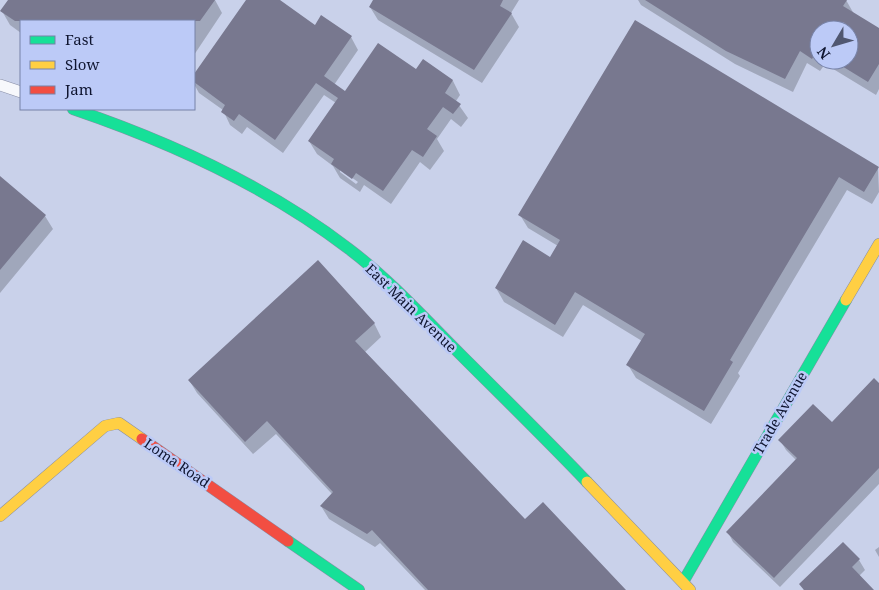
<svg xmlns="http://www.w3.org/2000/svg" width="879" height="590" font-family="'Noto Serif',serif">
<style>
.shadow{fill:#0003;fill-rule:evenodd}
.building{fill:#78788f}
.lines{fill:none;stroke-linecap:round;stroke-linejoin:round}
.street-casing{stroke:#888ea6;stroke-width:12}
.fast-casing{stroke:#888ea6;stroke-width:12}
.slow-casing{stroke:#888ea6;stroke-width:12}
.jam-casing{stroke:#888ea6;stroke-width:12}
.street{stroke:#f7f8fc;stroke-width:11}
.fast{stroke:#16e098;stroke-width:11}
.slow{stroke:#ffcf43;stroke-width:11}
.jam{stroke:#f24e42;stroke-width:11}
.labels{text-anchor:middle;stroke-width:5;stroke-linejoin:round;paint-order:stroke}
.street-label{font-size:14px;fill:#0f1530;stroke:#bccaf7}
</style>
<rect width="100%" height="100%" fill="#c9d1ea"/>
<path class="shadow" d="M 10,0 L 215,0 L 222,13 L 194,55 L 194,21 L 21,21 L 21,33 L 10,25 L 2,11 Z
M 247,0 L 278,0 L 315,26 L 351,37 L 358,50 L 334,85 L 345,92 L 416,71 L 423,60 L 453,81 L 460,95 L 456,101 L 468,118 L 461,127 L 451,119 L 437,139 L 444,151 L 430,170 L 420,162 L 391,204 L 364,185 L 360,192 L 340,178 L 333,166 L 317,154 L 309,141 L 336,103 L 324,95 L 283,153 L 247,127 L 242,134 L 230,125 L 223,110 L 199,93 L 194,84 L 194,76 ZM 340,169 L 358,182 L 356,184 L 340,172 Z
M 375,0 L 519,0 L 511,13 L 519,27 L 482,83 L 378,20 L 370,7 Z
M 638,0 L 846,0 L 854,14 L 879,29 L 879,89 L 876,95 L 825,64 L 820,71 L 807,63 L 793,92 L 735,64 L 641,5 ZM 819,30 L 849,30 L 849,60 L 819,60 Z
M 878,168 L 879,192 L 872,204 L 847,190 L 738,373 L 740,376 L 711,424 L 636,378 L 628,365 L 642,341 L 583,305 L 563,337 L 504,302 L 496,288 L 551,258 L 558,246 L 528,228 L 520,215 Z
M 0,178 L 45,216 L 53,229 L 0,293 Z
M 374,323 L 381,337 L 365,352 L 525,521 L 624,590 L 425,590 L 380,543 L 375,547 L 329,519 L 321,506 L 332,494 L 276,434 L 253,454 L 197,393 L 189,380 Z
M 879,385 L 879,484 L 780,587 L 733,542 L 728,532 L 796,460 L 786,450 L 780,440 L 832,424 Z
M 879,547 L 879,557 L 875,550 Z
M 859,560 L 865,570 L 859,576 L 873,590 L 804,590 L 801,585 Z"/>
<path class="building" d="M 8,0 L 215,0 L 200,21 L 15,21 L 0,11 Z
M 246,0 L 280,0 L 315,25 L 321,15 L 352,36 L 324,76 L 345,91 L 378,43 L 416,69 L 423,59 L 453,80 L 445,93 L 461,104 L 453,114 L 443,107 L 427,129 L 437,136 L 423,157 L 412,150 L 383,191 L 356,173 L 352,179 L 331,164 L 334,159 L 308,141 L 338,98 L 316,83 L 275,140 L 239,114 L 234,121 L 221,112 L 225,105 L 194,82 L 194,74 Z
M 373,0 L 503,0 L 500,6 L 512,13 L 474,70 L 369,7 Z
M 645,0 L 847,0 L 843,6 L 879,28 L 879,64 L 868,82 L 832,60 L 849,60 L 849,30 L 819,30 L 819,47 L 812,59 L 800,51 L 785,79 L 726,51 Z
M 635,20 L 879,167 L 864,192 L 839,177 L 730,360 L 733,362 L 704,411 L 626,365 L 645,334 L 575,292 L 555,325 L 495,288 L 523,240 L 550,257 L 560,240 L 518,215 Z
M 0,176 L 46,215 L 0,270 Z
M 318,260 L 375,323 L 355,341 L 525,519 L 543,502 L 626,590 L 428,590 L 372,530 L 367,534 L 320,506 L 333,492 L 267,421 L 245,442 L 188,380 Z
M 874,378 L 879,383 L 879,468 L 774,578 L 726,532 L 797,458 L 778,440 L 813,404 L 832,422 Z
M 843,542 L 860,559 L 852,567 L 874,590 L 804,590 L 799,584 Z"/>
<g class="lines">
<defs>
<path id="street" d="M 0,85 L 21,92"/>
<path id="fast" d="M 73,109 C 170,142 267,186 349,249 C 390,280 425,319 461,355 C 503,397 546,439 587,482
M 288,541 L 359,590
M 683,582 L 846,300"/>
<path id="slow" d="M 846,300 L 879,244
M 587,482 L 690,590
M 0,516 L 105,426 L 119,423 L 142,439"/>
<path id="jam" d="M 142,439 L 288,541"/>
</defs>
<use href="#street" class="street-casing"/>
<use href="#fast" class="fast-casing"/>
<use href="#slow" class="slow-casing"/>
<use href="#jam" class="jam-casing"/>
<use href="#street" class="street"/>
<use href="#fast" class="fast"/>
<use href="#slow" class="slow"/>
<use href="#jam" class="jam"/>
</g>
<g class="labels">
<g class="street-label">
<text transform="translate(411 308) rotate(44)" y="5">East Main Avenue</text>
<text transform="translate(780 413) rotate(-60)" y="5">Trade Avenue</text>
<text transform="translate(177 463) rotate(34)" y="5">Loma Road</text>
</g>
</g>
<rect x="20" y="20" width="175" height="90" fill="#bccaf7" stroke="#7782a7"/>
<rect x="30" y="36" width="25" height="8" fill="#16e098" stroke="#7782a7"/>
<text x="65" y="45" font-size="15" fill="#0f1530">Fast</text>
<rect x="30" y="61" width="25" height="8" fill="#ffcf43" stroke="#7782a7"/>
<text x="65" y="70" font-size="15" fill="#0f1530">Slow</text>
<rect x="30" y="86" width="25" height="8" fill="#f24e42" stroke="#7782a7"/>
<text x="65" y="95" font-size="15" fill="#0f1530">Jam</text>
<g transform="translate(834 45) rotate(232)"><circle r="24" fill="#bccaf7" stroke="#7782a7"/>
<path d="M0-4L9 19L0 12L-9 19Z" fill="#505771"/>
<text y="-8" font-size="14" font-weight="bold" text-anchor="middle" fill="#0f1530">N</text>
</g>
</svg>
